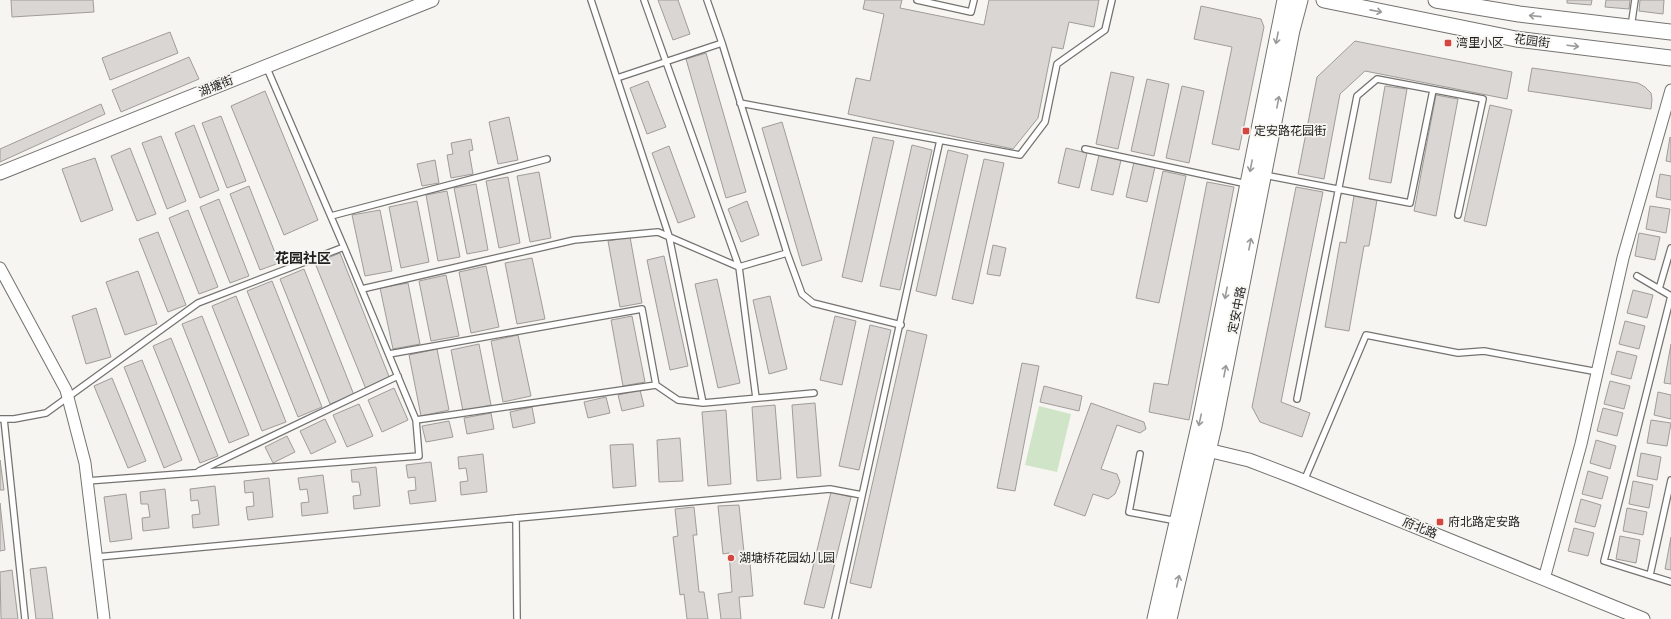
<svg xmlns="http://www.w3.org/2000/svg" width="1671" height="619" font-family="Overpass,'Noto Sans SC',sans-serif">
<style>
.green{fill:#d0e5c8}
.building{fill:#dad6d3;stroke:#9f9c99}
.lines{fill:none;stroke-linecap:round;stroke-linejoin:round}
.service-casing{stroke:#757370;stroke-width:8}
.minor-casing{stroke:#757370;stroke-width:13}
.tertiary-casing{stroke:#757370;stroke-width:15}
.secondary-casing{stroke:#757370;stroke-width:17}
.service{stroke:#fff;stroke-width:5.5}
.minor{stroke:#fff;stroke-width:11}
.tertiary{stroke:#fff;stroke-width:13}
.secondary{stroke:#fff;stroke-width:15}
.oneway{stroke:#9a9a99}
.poi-dot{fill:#d4463e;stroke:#f7f5f1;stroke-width:1.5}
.labels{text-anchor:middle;stroke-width:3.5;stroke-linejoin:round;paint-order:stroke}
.street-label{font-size:12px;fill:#1e1e1c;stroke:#f7f5f1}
.poi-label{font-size:12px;fill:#1e1e1c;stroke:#f7f5f1;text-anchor:start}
.quarter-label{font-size:14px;font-weight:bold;fill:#1e1e1c;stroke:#f7f5f1}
</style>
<rect width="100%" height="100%" fill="#f7f5f1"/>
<path class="green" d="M 1039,406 L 1071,414 L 1057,472 L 1025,465 Z"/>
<path class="building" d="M 11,0 L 93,0 L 94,12 L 12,17 Z
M 658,0 L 678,0 L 690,34 L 673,40 Z
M 865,0 L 902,0 L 900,8 L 984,25 L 989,0 L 1099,0 L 1094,27 L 1069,22 L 1063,49 L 1052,47 L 1038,118 L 1013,149 L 848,114 L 856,78 L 870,81 L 884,14 L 863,9 Z
M 1567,0 L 1592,0 L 1591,5 L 1567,3 Z
M 1606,0 L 1630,0 L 1629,9 L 1605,7 Z
M 1640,0 L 1664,0 L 1663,14 L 1639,11 Z
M 1201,6 L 1261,19 L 1264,27 L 1239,150 L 1212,144 L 1232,47 L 1194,39 Z
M 170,32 L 178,53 L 110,80 L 102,58 Z
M 1355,41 L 1512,72 L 1507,99 L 1365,71 L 1340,94 L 1324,179 L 1298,174 L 1317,77 Z
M 706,53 L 746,192 L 726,198 L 686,59 Z
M 189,57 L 199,79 L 121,112 L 112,90 Z
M 1532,68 L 1638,83 L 1645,87 L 1651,93 L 1652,99 L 1651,109 L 1528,91 Z
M 1111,72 L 1134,77 L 1118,149 L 1096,144 Z
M 1147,79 L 1169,84 L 1154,156 L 1131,151 Z
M 648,81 L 666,127 L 647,134 L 630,88 Z
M 1182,86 L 1204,91 L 1189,163 L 1166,158 Z
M 1385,86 L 1407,89 L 1391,183 L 1369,179 Z
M 265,91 L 318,220 L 284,235 L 231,106 Z
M 1436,95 L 1458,99 L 1436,216 L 1414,211 Z
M 101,104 L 105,114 L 0,162 L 0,149 Z
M 1490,105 L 1512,110 L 1486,226 L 1464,221 Z
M 221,116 L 246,181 L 227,188 L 202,123 Z
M 509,117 L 518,160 L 498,164 L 489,122 Z
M 782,122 L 822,260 L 802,266 L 762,128 Z
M 194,125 L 219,190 L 200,198 L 175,133 Z
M 161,136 L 186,201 L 167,209 L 142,143 Z
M 873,137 L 894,141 L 862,282 L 842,277 Z
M 1670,137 L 1671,138 L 1671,162 L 1666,161 Z
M 471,139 L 473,150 L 469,151 L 473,174 L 451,178 L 447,155 L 453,154 L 451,143 Z
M 912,145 L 932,150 L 900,290 L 880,286 Z
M 669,146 L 695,217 L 678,223 L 652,153 Z
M 130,148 L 156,214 L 137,221 L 111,156 Z
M 1066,148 L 1087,153 L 1079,188 L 1058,183 Z
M 948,150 L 968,155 L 936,296 L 916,291 Z
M 1099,155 L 1121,160 L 1113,195 L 1091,190 Z
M 95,158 L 113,210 L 81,222 L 62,169 Z
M 984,159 L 1004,163 L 973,304 L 952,299 Z
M 435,160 L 439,183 L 422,186 L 417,164 Z
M 1134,162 L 1155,167 L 1147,202 L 1126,197 Z
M 1163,171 L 1186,176 L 1159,303 L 1136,298 Z
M 539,172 L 551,238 L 530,242 L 517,176 Z
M 1660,174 L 1671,176 L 1671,200 L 1656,197 Z
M 508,177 L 520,243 L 499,248 L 486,181 Z
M 1207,182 L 1234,187 L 1189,420 L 1149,412 L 1154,383 L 1168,385 Z
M 476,184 L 488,250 L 467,254 L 454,188 Z
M 249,186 L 279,263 L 260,270 L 230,194 Z
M 1296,187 L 1323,192 L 1281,402 L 1310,413 L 1302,437 L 1260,422 L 1252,407 Z
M 447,191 L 460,257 L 438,261 L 426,195 Z
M 1354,196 L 1377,200 L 1369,246 L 1364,246 L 1349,331 L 1325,327 L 1340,242 L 1346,243 Z
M 219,199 L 249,276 L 230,283 L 200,207 Z
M 417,201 L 429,262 L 401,268 L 389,207 Z
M 747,201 L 759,235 L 741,242 L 728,209 Z
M 1650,206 L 1670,209 L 1666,233 L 1646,229 Z
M 188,210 L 218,287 L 199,294 L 169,218 Z
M 380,210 L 392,271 L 365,276 L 352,215 Z
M 158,232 L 186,305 L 168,312 L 139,239 Z
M 1639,233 L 1660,237 L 1655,260 L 1635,256 Z
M 630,237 L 642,303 L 620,307 L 608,241 Z
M 993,245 L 1006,248 L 1000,276 L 987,274 Z
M 340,253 L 390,379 L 366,389 L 315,263 Z
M 664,256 L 688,366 L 670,370 L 647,260 Z
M 532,258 L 545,319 L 517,324 L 505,263 Z
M 486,266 L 499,327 L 471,333 L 459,272 Z
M 304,269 L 354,395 L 330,404 L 280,279 Z
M 138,271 L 157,324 L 125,335 L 106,282 Z
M 446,275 L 459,336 L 431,341 L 419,281 Z
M 717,279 L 740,383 L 718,388 L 695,284 Z
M 272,281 L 322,407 L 298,417 L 247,291 Z
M 408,283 L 420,344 L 393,349 L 380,288 Z
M 1633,290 L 1653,295 L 1647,318 L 1627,313 Z
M 236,296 L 286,422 L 262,431 L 212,306 Z
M 770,296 L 787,369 L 769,374 L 753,300 Z
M 96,308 L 111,357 L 86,364 L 72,316 Z
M 202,316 L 249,435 L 229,443 L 182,324 Z
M 632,316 L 645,382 L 623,386 L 611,320 Z
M 835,316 L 856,321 L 842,385 L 820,380 Z
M 1625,321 L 1645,326 L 1639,349 L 1619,344 Z
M 870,325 L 891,330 L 859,470 L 839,466 Z
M 907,330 L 927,335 L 871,588 L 850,583 Z
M 518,335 L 531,396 L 503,402 L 491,341 Z
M 171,338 L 218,456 L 200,463 L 153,346 Z
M 479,344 L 491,405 L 463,411 L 451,350 Z
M 1671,344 L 1671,384 L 1664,383 Z
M 437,349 L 449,410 L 421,416 L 409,355 Z
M 1617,351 L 1637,356 L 1631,379 L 1611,374 Z
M 142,360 L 182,460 L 164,468 L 124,367 Z
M 1022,363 L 1039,366 L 1015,491 L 997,488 Z
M 112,378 L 146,461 L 128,468 L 94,386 Z
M 1610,381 L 1630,386 L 1624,409 L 1604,404 Z
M 1044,386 L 1082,396 L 1079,411 L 1040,402 Z
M 394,388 L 408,420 L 382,432 L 368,400 Z
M 640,390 L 644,406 L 622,411 L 618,395 Z
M 1658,392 L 1671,395 L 1671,419 L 1654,415 Z
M 606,397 L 610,413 L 588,418 L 584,402 Z
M 815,403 L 821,476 L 797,478 L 792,405 Z
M 1091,403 L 1144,422 L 1146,429 L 1140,433 L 1117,425 L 1101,469 L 1117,474 L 1120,482 L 1115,494 L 1108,499 L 1093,494 L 1085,516 L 1054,505 Z
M 359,404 L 373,436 L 347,447 L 333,415 Z
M 775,405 L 781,479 L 757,481 L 752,407 Z
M 532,407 L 535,423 L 513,428 L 510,412 Z
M 1603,408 L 1623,413 L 1617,436 L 1597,431 Z
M 726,410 L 731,484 L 708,486 L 702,412 Z
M 491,413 L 494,429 L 467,434 L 464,418 Z
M 325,419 L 336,442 L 311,454 L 300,431 Z
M 1651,420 L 1671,423 L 1667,446 L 1647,443 Z
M 449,421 L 453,437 L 426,442 L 422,426 Z
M 287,436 L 295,452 L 273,463 L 265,447 Z
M 680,438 L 683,481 L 659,482 L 657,440 Z
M 1596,440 L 1616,446 L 1610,469 L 1590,463 Z
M 633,444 L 636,486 L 613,488 L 610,445 Z
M 1641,453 L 1661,457 L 1657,480 L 1637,476 Z
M 483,454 L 487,492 L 461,495 L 460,482 L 468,481 L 466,468 L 459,469 L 458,457 Z
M 0,460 L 4,490 L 0,490 Z
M 431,462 L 436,501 L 410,504 L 408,491 L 416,490 L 415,477 L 408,478 L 406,465 Z
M 376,467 L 380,506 L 354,509 L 353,496 L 361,495 L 359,482 L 352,482 L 351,470 Z
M 1588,471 L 1608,477 L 1602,499 L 1582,494 Z
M 323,475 L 328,513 L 302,516 L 301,503 L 309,502 L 307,489 L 300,490 L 298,478 Z
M 269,478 L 273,517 L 248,520 L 246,507 L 254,506 L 253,492 L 245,493 L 244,481 Z
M 1633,481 L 1653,485 L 1649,508 L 1629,504 Z
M 215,486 L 219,525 L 193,528 L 192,515 L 200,514 L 198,500 L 191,501 L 190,489 Z
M 165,489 L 169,528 L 143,531 L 142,518 L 150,517 L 148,504 L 141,504 L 140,492 Z
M 831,492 L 851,497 L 824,608 L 804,604 Z
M 126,494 L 132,539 L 110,542 L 104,497 Z
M 1581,499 L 1601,505 L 1595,527 L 1575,522 Z
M 0,503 L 5,550 L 0,551 Z
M 739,505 L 744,552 L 749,552 L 753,596 L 739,597 L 741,619 L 721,619 L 718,594 L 732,592 L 729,553 L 723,554 L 718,506 Z
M 694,507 L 697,535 L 693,535 L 699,592 L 704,592 L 708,619 L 687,619 L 684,594 L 680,595 L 673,537 L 678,536 L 675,509 Z
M 1627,508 L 1647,512 L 1643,535 L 1623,531 Z
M 1574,528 L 1594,533 L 1588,556 L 1568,551 Z
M 1620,536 L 1640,540 L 1636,563 L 1616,559 Z
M 1671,537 L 1671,570 L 1665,569 Z
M 46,567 L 53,619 L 36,619 L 30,569 Z
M 12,570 L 18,619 L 1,619 L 0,572 Z"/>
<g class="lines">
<defs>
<path id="service" d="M 591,0 L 669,236 L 703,403
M 644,0 L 739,267 L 756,398
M 707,0 L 722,43 L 787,253 L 802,294 L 813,303 L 901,325
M 917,0 L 971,12 L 974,0
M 1631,27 L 1635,0
M 617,78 L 722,43
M 740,103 L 1020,155 L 1045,122 L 1057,64 L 1105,30 L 1112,0
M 1085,149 L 1247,184
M 1264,175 L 1410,203 L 1433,90
M 331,216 L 547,159
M 1637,276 L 1671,296
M 362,289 L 574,240 L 658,232 L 739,267 L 787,253
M 1659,289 L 1671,248
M 1671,296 L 1604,561 L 1671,582
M 389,354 L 642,309 L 656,385
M 1297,399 L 1357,96 L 1377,79 L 1483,99 L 1458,215
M 0,419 L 14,419 L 46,413 L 198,303 L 344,247
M 4,419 L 25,619
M 416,420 L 656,385 L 678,400 L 703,403 L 814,393
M 1140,454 L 1129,512 L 1177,521
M 199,471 L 398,376
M 87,481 L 419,456 L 416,420 L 344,247 L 266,66
M 1304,481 L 1366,335 L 1458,353 L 1484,351 L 1598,372
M 516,518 L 517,619
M 97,557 L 830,489 L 862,495
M 1650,575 L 1671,480
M 835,619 L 940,140"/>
<path id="minor" d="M 0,268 L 66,390 L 85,463 L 104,619
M 1544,579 L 1581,444 L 1623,258 L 1671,90"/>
<path id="tertiary" d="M 0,173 L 432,0
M 1199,448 L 1249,460 L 1296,478 L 1643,619"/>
<path id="secondary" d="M 1324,0 L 1516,39 L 1671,58
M 1436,0 L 1519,14 L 1671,32
M 1155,619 L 1200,422 L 1285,0
M 1169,619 L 1214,426 L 1292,30 L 1300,0"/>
</defs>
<use href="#service" class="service-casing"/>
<use href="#minor" class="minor-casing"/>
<use href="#tertiary" class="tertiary-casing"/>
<use href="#secondary" class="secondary-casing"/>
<use href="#service" class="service"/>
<use href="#minor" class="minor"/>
<use href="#tertiary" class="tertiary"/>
<use href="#secondary" class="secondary"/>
</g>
<defs><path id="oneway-shaft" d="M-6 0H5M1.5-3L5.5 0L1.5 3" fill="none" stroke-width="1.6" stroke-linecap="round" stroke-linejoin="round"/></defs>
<g class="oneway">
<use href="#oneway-shaft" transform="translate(1376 11) rotate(11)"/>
<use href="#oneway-shaft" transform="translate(1535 16) rotate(-174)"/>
<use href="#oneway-shaft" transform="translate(1277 38) rotate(101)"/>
<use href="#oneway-shaft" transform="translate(1573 46) rotate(7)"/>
<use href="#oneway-shaft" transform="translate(1278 102) rotate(-79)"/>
<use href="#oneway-shaft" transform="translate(1251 166) rotate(101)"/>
<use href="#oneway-shaft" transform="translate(1250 244) rotate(-79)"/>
<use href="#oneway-shaft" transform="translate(1226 293) rotate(101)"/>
<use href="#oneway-shaft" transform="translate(1225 371) rotate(-79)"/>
<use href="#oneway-shaft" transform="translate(1200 420) rotate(102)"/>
<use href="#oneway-shaft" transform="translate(1178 581) rotate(-77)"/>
</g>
<g class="poi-dot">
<rect x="1444" y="39" width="8" height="8" rx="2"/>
<rect x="1242" y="127" width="8" height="8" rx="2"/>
<rect x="1436" y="518" width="8" height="8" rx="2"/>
<circle cx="731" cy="558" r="4"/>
</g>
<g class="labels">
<g class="street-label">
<text transform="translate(1532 41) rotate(8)" y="4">花园街</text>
<text transform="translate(216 86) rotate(-22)" y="4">湖塘街</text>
<text transform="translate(1237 310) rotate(-79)" y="4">定安中路</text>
<text transform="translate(1420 528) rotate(22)" y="4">府北路</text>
</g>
<g class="poi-label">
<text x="1456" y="47">湾里小区</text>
<text x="1254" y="135">定安路花园街</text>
<text x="1448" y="526">府北路定安路</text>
<text x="739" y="562">湖塘桥花园幼儿园</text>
</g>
<g class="quarter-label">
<text x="303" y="263">花园社区</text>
</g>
</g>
</svg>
